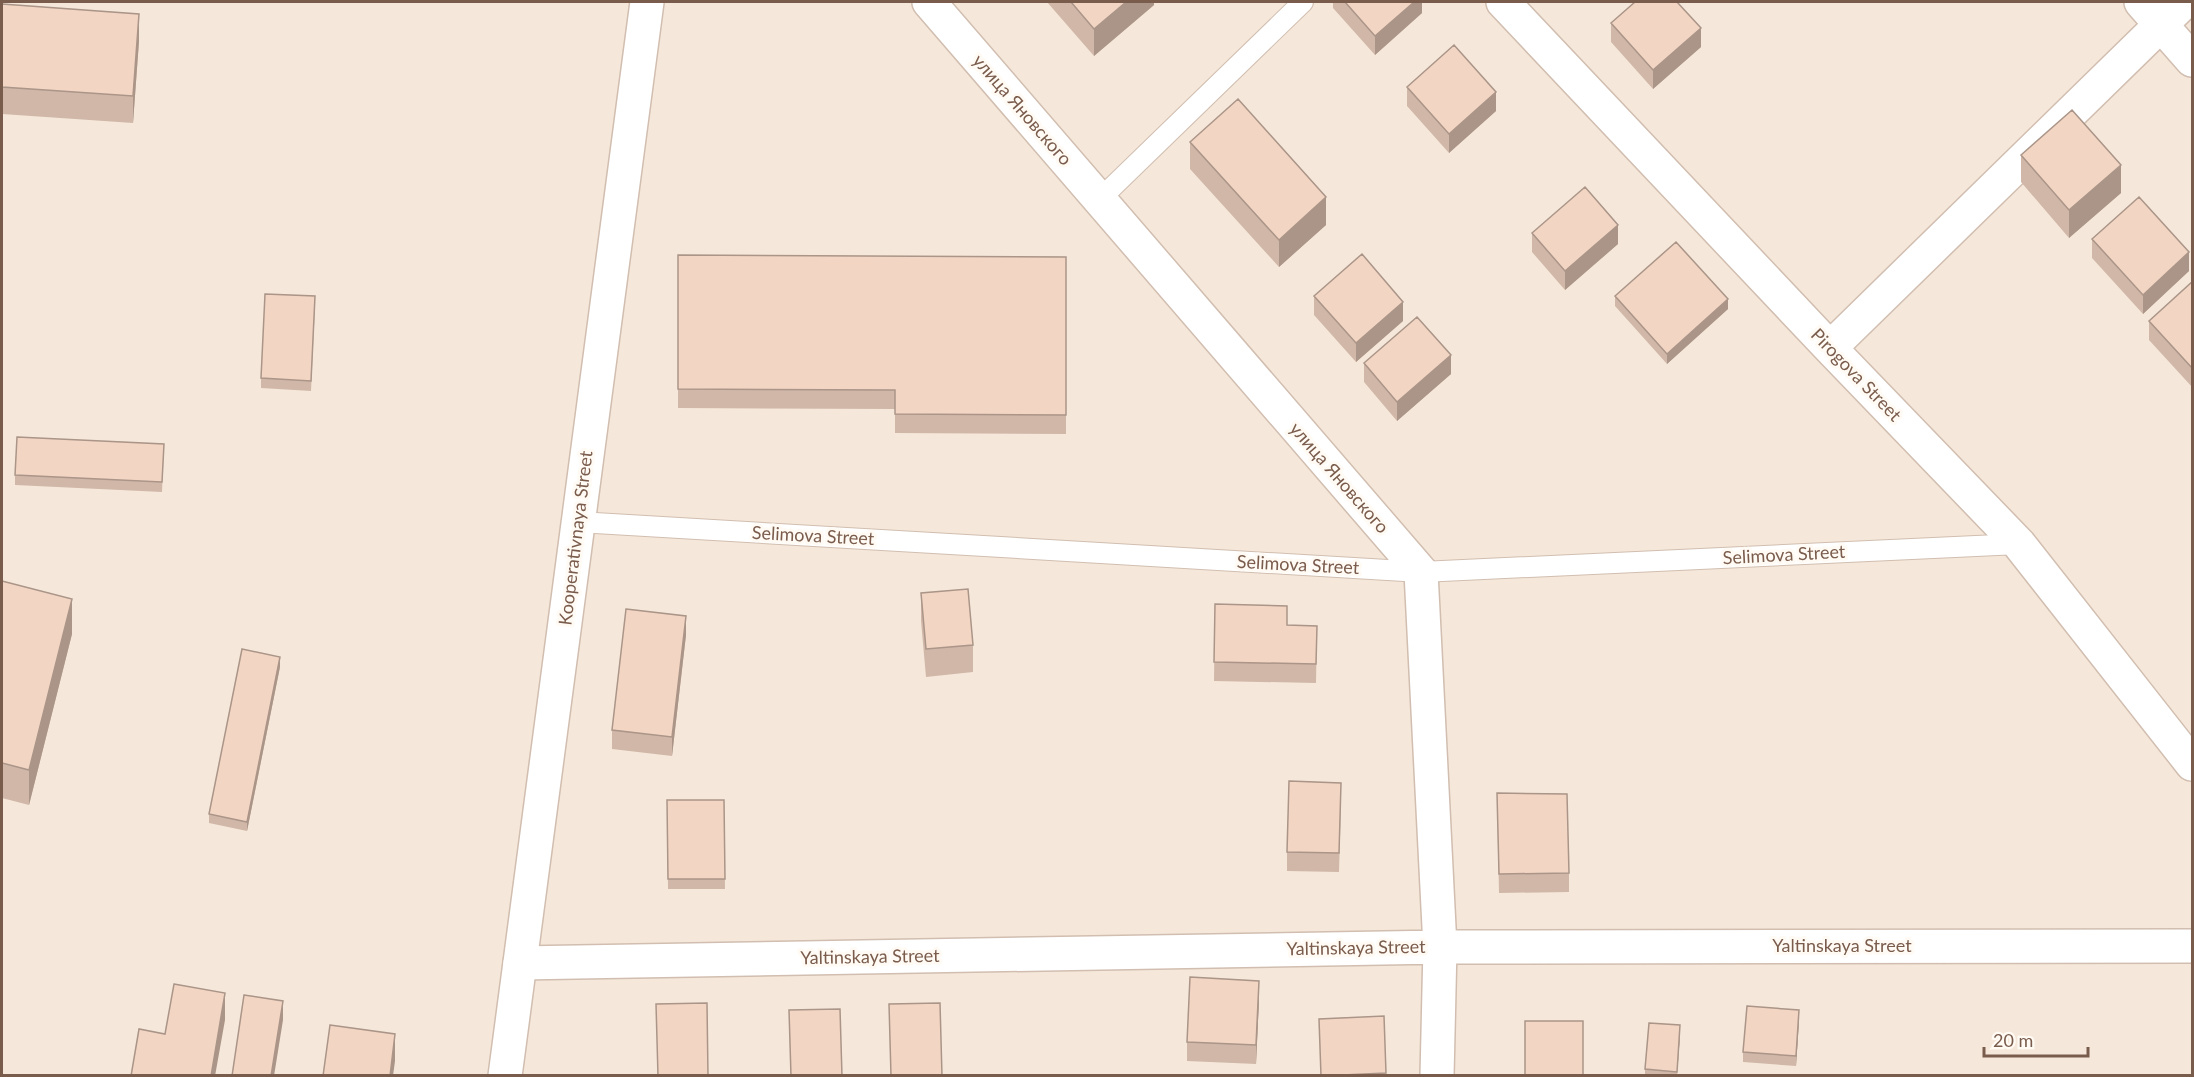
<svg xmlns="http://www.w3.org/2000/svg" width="2194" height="1077" font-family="Lato,sans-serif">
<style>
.residential{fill:#f5e8da}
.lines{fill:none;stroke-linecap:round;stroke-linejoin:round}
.service-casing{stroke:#d1beb0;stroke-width:22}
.minor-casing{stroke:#d1beb0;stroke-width:36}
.tertiary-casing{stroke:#d1beb0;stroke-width:36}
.service{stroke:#fff;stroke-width:20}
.minor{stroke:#fff;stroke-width:33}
.tertiary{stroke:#fff;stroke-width:33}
.wall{fill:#d1b7a8}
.shaded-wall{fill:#aa9588}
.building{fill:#f3d5c3;stroke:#aa9588;stroke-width:1.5}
.labels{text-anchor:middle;stroke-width:6;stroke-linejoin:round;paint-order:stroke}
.street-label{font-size:18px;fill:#7a5c4d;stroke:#fffaf3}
</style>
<rect width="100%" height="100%" fill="#fdf6ec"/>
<path class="residential" d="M 2,2 L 2192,2 L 2192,1075 L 2,1075 Z"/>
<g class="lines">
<defs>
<path id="service" d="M 1099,200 L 1303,2
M 578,522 L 1421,572 L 2019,544"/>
<path id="minor" d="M 929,2 L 1421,572 L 1440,947 L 1437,1076
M 1503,2 L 1830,348 L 2019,544 L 2192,764
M 2141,2 L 2192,60
M 1830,348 L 2184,2
M 520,963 L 1440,947 L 2192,946"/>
<path id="tertiary" d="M 505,1076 L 647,2"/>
</defs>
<use href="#service" class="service-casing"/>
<use href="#minor" class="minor-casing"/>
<use href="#tertiary" class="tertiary-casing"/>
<use href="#service" class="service"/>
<use href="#minor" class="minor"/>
<use href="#tertiary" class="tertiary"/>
</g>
<path class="wall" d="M 1047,2 L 1154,2 L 1154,5 L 1094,56 Z
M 1333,2 L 1422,2 L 1422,13 L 1375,55 L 1333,8 Z
M 2,4 L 139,41 L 133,123 L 2,114 Z
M 1611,23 L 1701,47 L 1653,89 L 1611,42 Z
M 1407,87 L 1496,111 L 1449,153 L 1407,106 Z
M 1190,142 L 1326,225 L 1279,267 L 1190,169 Z
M 2021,155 L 2121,193 L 2069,238 L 2021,182 Z
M 1532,233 L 1618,244 L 1565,290 L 1532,252 Z
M 2092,239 L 2189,271 L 2143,314 L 2092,258 Z
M 678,255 L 1066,257 L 1066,434 L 895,433 L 895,409 L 678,408 Z
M 2193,281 L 2193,388 L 2149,340 L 2149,321 Z
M 1314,296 L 1403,321 L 1356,362 L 1314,315 Z
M 1615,296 L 1728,309 L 1667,364 L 1615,306 Z
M 315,306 L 311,391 L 261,388 L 261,378 Z
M 1364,363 L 1451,374 L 1397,421 L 1364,382 Z
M 164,444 L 162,492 L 15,485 L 15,475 Z
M 2,581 L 72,634 L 29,805 L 2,798 Z
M 921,593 L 973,645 L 973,672 L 926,677 L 921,621 Z
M 1215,604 L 1287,625 L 1317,626 L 1316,683 L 1214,681 Z
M 686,635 L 672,756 L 612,749 L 612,730 Z
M 280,667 L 247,831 L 209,823 L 209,814 Z
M 1497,793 L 1569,873 L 1569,892 L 1499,893 Z
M 667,800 L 724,800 L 725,889 L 668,889 Z
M 1341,802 L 1339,872 L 1287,871 L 1287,852 Z
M 1259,1000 L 1256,1064 L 1187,1061 L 1187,1042 Z
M 1384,1016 L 1386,1076 L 1321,1076 Z
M 1799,1020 L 1796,1066 L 1743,1062 L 1743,1052 Z
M 1680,1035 L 1677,1076 L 1645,1076 L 1645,1069 Z"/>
<path class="shaded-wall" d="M 1126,2 L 1154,2 L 1154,5 L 1094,56 L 1094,29 Z
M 1414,2 L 1422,2 L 1422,13 L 1375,55 L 1375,36 Z
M 139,14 L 139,41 L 133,123 L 133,96 Z
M 1701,28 L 1701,47 L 1653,89 L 1653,70 Z
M 1496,92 L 1496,111 L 1449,153 L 1449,134 Z
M 2121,165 L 2121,193 L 2069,238 L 2069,210 Z
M 1326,197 L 1326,225 L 1279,267 L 1279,240 Z
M 1618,225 L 1618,244 L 1565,290 L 1565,271 Z
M 2189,252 L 2189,271 L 2143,314 L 2143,295 Z
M 1728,299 L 1728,309 L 1667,364 L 1667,354 Z
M 1403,302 L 1403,321 L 1356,362 L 1356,343 Z
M 1451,355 L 1451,374 L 1397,421 L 1397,402 Z
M 72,599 L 72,634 L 29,805 L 29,770 Z
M 686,616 L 686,635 L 672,756 L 672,737 Z
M 280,657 L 280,667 L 247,831 L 247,822 Z
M 1259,981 L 1259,1000 L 1256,1064 L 1256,1045 Z
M 225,993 L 225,1020 L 215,1076 L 211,1076 Z
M 283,1001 L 283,1020 L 274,1076 L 271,1076 Z
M 1799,1010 L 1799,1020 L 1796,1066 L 1796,1056 Z
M 1680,1025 L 1680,1035 L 1677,1076 Z
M 395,1034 L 395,1061 L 393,1076 L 390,1076 Z"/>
<path class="building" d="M 1071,2 L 1126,2 L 1094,29 Z
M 1345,2 L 1414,2 L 1375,36 Z
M 1635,2 L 1677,2 L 1701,28 L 1653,70 L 1611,23 Z
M 2,4 L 139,14 L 133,96 L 2,87 Z
M 1454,45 L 1496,92 L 1449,134 L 1407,87 Z
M 1238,99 L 1326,197 L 1279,240 L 1190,142 Z
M 2072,110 L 2121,165 L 2069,210 L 2021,155 Z
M 1585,187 L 1618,225 L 1565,271 L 1532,233 Z
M 2139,197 L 2189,252 L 2143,295 L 2092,239 Z
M 1676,242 L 1728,299 L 1667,354 L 1615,296 Z
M 1362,254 L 1403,302 L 1356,343 L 1314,296 Z
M 678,255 L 1066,257 L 1066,415 L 895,414 L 895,390 L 678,389 Z
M 2193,281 L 2193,369 L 2149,321 Z
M 265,294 L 315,296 L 311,381 L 261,378 Z
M 1417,317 L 1451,355 L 1397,402 L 1364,363 Z
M 17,437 L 164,444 L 162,482 L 15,475 Z
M 2,581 L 72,599 L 29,770 L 2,763 Z
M 968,589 L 973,645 L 926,649 L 921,593 Z
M 1215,604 L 1287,606 L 1287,625 L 1317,626 L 1316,664 L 1214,662 Z
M 626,609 L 686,616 L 672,737 L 612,730 Z
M 242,649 L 280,657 L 247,822 L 209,814 Z
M 1289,781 L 1341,783 L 1339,853 L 1287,852 Z
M 1497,793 L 1567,794 L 1569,873 L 1499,874 Z
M 667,800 L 724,800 L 725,879 L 668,879 Z
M 1190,977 L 1259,981 L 1256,1045 L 1187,1042 Z
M 174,984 L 225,993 L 211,1076 L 131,1076 L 139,1029 L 165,1034 Z
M 244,995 L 283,1001 L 271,1076 L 232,1076 Z
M 707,1003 L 708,1076 L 658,1076 L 656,1004 Z
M 940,1003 L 942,1076 L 891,1076 L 889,1004 Z
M 1747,1006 L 1799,1010 L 1796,1056 L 1743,1052 Z
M 840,1009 L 842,1076 L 791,1076 L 789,1010 Z
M 1384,1016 L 1386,1073 L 1321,1076 L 1319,1019 Z
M 1525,1021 L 1583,1021 L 1583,1076 L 1525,1076 Z
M 1649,1023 L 1680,1025 L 1677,1072 L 1645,1069 Z
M 330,1025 L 395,1034 L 390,1076 L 323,1076 Z"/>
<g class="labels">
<g class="street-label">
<text transform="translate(1022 110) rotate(49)" y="6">улица Яновского</text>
<text transform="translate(1856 375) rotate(46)" y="6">Pirogova Street</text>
<text transform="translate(1339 478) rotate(49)" y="6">улица Яновского</text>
<text transform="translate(813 536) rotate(3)" y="6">Selimova Street</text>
<text transform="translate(576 538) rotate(-83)" y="6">Kooperativnaya Street</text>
<text transform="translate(1784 555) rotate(-3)" y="6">Selimova Street</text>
<text transform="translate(1298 565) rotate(3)" y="6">Selimova Street</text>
<text x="1842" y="952">Yaltinskaya Street</text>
<text transform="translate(1356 948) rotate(-1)" y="6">Yaltinskaya Street</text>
<text transform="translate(870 957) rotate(-1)" y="6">Yaltinskaya Street</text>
</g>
</g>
<rect width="2194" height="1077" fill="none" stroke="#7a5c4d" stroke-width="6"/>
<path d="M1984 1047v9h104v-9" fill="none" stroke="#7a5c4d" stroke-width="3"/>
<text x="1993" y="1047" font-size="18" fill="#7a5c4d" stroke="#fffaf3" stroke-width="4.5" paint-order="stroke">20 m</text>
</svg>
